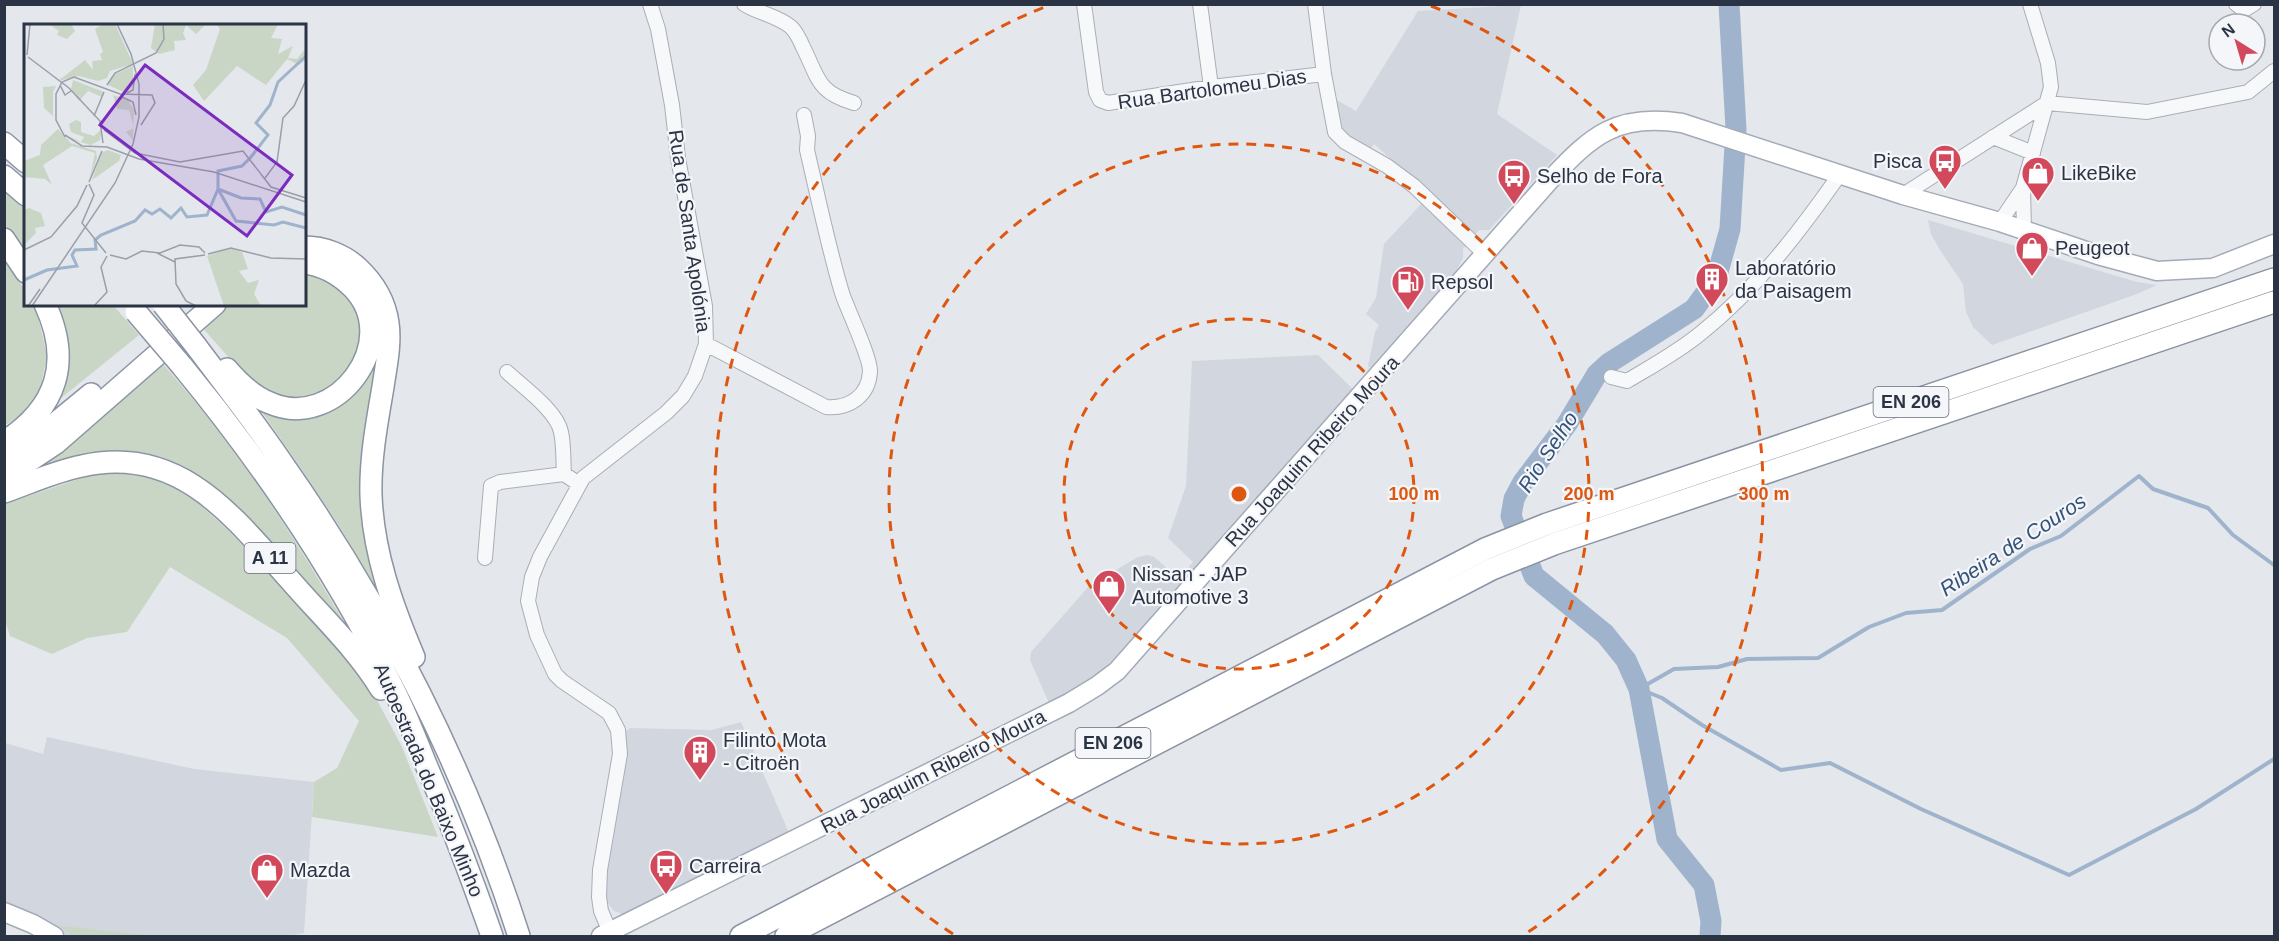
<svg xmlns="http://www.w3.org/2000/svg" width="2279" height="941" font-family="Arial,sans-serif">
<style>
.built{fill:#d2d6de}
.green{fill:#c9d6c5}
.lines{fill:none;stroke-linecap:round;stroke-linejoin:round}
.stream{stroke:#9fb4cc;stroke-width:4}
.river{stroke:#9fb4cc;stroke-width:21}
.minor-casing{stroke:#a9aeb7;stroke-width:16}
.major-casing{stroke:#a3abb8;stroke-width:21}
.highway-casing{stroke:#8b94a3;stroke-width:24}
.minor{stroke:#f7f8fa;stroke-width:14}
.major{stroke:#fff;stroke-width:18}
.highway{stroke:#fff;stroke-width:21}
.highway-bridge-casing{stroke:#8b94a3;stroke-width:24;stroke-linecap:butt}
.highway-bridge{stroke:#fff;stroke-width:21}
.ring{fill:none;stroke:#df570f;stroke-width:3;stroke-dasharray:10 8}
.labels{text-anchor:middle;stroke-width:4.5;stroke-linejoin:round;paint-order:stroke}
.shield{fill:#f4f6f9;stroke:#676e7b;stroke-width:1.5}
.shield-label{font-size:18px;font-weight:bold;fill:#2b3445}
.street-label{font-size:20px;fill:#2b3445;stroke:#f4f6f9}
.poi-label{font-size:20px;fill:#2b3445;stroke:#f4f6f9;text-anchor:start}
.water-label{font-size:21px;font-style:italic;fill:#34527a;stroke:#f4f6f9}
.inset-river{fill:none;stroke:#9fb4cc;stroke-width:3}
.inset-road{fill:none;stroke:#9a9fa9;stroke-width:1.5}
.view{fill:#7b2cbf;fill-opacity:0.15;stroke:#7b2cbf;stroke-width:3}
.inset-edge{fill:none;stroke:#2b3445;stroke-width:3}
.centre{fill:#df570f;stroke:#f4f6f9;stroke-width:3}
.ring-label{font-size:18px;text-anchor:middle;font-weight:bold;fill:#df570f;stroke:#f4f6f9;stroke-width:4.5;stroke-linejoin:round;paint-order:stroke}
</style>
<rect width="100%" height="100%" fill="#e4e7ec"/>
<path class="built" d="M 1521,5 L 1497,114 L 1557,155 L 1489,230 L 1479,230 L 1463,249 L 1463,258 L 1456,271 L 1370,368 L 1368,366 L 1375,332 L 1379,325 L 1366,314 L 1376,298 L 1384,244 L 1423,202 L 1429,193 L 1374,144 L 1370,150 L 1347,136 L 1340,127 L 1335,99 L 1356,111 L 1418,11 Z
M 1928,220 L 2137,282 L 2157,285 L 2137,294 L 1992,345 L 1973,327 L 1966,312 L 1963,284 L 1940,250 L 1931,234 Z
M 1318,355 L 1354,390 L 1116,658 L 1088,681 L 1049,703 L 1030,660 L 1031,652 L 1089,586 L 1138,557 L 1147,555 L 1154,557 L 1179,578 L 1193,562 L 1168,538 L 1186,486 L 1192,361 Z
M 741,722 L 789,833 L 625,915 L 614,911 L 607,902 L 604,879 L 623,734 L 630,728 L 712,730 Z
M 47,737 L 194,769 L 314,782 L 304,933 L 287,936 L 62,936 L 5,910 L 5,743 L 43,754 Z"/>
<path class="green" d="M 4,188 L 25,208 L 25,257 L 5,224 Z
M 4,257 L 25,291 L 26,304 L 34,305 L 36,308 L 47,355 L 40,390 L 19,417 L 5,425 Z
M 305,269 L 319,272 L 346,291 L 363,322 L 357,364 L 329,393 L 294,401 L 253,385 L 201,326 L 226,305 L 304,304 Z
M 54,305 L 113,305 L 139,335 L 55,403 Z
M 379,342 L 382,599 C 346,532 303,470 259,408 L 305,415 Z
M 161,362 C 237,446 296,539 352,636 C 329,610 306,584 282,558 C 241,510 198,455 129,451 C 102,450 75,458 49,465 L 47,463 Z
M 129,472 L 182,489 L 227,529 L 314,619 L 364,676 L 402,747 L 438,837 L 312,817 L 314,782 L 337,768 L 359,721 L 287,638 L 170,567 L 127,632 L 87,638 L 52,654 L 10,636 L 4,617 L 4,504 L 91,475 Z
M 60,926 L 156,936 L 72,936 Z"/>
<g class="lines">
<path class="stream" d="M 1639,689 L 1674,669 L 1718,667 L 1747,659 L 1818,658 L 1869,627 L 1906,613 L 1942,610 L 2030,549 L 2061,536 L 2139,476 L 2153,489 L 2208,508 L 2233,535 L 2274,565
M 1640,689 L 1662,698 L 1702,725 L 1781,770 L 1830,763 L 1921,809 L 2069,875 L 2196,809 L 2274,759"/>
<path class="river" d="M 1710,936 L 1711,921 L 1704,885 L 1667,839 L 1639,689 L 1626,660 L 1605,634 L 1534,576 L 1511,516 L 1514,499 L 1523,482 L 1567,424 L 1597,374 L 1609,363 L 1694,309 L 1716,279 L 1730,229 L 1736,129 L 1729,4"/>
<defs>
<path id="minor" d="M 744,4 C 758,13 778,16 791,27 C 796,32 800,40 803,47 C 819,79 817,92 854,103
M 1084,4 L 1096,92 L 1100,100 L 1108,103 L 1211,87 L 1324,74
M 1200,4 L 1211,87
M 1315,4 L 1324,74 L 1335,132 L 1345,142 L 1387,166 L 1414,186 L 1486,255
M 2236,4 L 2244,10 L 2254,4
M 1993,137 L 2033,153
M 2023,188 L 2024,230
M 1903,195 L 2047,103 L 2147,112 L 2248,92 L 2274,71
M 2000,222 L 2023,188 L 2051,87 L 2048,63 L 2030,4
M 706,344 L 826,407 C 849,409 869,396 870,371 C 870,356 848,311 842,293 C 828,246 818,197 807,150 L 808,136 L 804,115
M 507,372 C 523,387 557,411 561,432 C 564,445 563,460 564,474
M 1611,377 L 1627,381 C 1652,366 1678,352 1701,333 C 1756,289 1800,231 1840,174
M 485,558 L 491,486 L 500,482 L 564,474 L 579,484
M 610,932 L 601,911 L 599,897 L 600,870 L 620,754 L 618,730 L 609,713 L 562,681 L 555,674 L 537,635 L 528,601 L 532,577 L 540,557 L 583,478 L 666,413 L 683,396 L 695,376 L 706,344 L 705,306 L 678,158 L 672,105 L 658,29 L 650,4"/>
<path id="major" d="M 4,912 L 33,924 L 54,936
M 601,936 L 1069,703 L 1097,686 L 1117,671 L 1550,180 C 1592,135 1617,113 1682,123 L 1903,195 L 2000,222 L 2098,255 L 2157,271 L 2213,268 L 2274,244"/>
<path id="highway" d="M 4,143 L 26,162
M 4,176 L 26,195
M 4,239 L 26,272
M 304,247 C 324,247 344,255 358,268 C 374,283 385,302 388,323 C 391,344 386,366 383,387 C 377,422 370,459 371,495 C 373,552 392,605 414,657
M 196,346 C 226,386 257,425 285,467 C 385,610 466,770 519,936
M 182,366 C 265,467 338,575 395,692 C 407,716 417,742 427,767 C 451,823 472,879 492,936
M 227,369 C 239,383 252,396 270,403 C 336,432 404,341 353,288 C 339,274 324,265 304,263
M 4,442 C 57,408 72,362 45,304
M 4,456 L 46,431 L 91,394
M 4,474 L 32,459 L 56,443 L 215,304
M 4,492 C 30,483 56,471 82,466 C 179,444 233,516 290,580 C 321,616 356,648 381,689
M 741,936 L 1485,549 L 1547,524 L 2274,279
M 786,936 L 1492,569 L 1554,544 L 2274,302"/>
</defs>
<use href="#minor" class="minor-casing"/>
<use href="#major" class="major-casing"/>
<use href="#highway" class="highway-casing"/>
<use href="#minor" class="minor"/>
<use href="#major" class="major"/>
<use href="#highway" class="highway"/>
<defs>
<path id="highway-bridge" d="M 163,304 L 196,346
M 136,312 L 182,366"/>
</defs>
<use href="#highway-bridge" class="highway-bridge-casing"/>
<use href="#highway-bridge" class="highway-bridge"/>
</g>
<g class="ring">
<circle cx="1239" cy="494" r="175"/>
<circle cx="1239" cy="494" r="350"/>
<path d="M953 934A525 525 0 0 1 1047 6M1431 6A525 525 0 0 1 1525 934"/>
</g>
<defs>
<symbol id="bus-pin" viewBox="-11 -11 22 30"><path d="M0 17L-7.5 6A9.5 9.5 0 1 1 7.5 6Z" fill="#d1495b" stroke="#f4f6f9"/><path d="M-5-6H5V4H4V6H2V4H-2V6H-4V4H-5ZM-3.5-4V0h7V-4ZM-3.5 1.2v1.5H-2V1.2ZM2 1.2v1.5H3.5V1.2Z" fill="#fff"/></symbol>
<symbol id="shop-pin" viewBox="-11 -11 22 30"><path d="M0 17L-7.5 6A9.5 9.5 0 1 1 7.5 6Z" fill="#d1495b" stroke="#f4f6f9"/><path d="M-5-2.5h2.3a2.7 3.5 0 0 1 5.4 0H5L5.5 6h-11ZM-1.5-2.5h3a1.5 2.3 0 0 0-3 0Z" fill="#fff"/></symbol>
<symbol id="building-pin" viewBox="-11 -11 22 30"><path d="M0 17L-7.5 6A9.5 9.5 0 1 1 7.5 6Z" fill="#d1495b" stroke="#f4f6f9"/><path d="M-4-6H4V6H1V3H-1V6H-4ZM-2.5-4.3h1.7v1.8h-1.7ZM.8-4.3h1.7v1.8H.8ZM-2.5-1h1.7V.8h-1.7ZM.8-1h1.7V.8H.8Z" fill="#fff"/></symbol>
<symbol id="fuel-pin" viewBox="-11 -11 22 30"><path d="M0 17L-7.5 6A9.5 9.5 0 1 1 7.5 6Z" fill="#d1495b" stroke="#f4f6f9"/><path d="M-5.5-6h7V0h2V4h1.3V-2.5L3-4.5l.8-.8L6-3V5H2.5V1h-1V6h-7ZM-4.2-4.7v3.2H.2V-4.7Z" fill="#fff"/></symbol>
</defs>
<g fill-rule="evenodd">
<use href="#bus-pin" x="1926" y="142" width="38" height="52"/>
<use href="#shop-pin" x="2019" y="154" width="38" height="52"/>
<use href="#bus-pin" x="1495" y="157" width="38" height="52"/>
<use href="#shop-pin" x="2013" y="229" width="38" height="52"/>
<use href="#building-pin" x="1693" y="260" width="38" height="52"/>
<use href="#fuel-pin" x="1389" y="263" width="38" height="52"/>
<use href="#shop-pin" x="1090" y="567" width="38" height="52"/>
<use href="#building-pin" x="681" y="733" width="38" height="52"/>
<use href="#bus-pin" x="647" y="847" width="38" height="52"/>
<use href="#shop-pin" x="248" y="851" width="38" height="52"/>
</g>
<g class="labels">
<g class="shield">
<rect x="1873.5" y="387" width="75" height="30" rx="4.5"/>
<rect x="244.5" y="543" width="51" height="30" rx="4.5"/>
<rect x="1075.5" y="728" width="75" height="30" rx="4.5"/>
</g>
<g class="shield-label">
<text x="1911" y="408">EN 206</text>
<text x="270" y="564">A 11</text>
<text x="1113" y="749">EN 206</text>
</g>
<g class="street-label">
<text transform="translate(1212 89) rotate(-8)" y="7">Rua Bartolomeu Dias</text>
<text transform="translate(690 231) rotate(82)" y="7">Rua de Santa Apolónia</text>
<text transform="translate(1312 451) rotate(-48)" y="7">Rua Joaquim Ribeiro Moura</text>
<text transform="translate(933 771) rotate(-27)" y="7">Rua Joaquim Ribeiro Moura</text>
<text transform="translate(429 780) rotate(67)" y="7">Autoestrada do Baixo Minho</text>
</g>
<g class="poi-label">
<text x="1922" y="168" text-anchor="end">Pisca</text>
<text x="2061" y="180">LikeBike</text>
<text x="1537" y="183">Selho de Fora</text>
<text x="2055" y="255">Peugeot</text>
<text x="1735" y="275">Laboratório<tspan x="1735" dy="23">da Paisagem</tspan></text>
<text x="1431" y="289">Repsol</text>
<text x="1132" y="581">Nissan - JAP<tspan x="1132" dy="23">Automotive 3</tspan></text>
<text x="723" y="747">Filinto Mota<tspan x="723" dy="23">- Citroën</tspan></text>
<text x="689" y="873">Carreira</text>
<text x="290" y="877">Mazda</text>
</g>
<g class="water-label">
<text transform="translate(1548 452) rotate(-57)" y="7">Rio Selho</text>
<text transform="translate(2013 545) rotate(-33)" y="7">Ribeira de Couros</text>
</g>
</g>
<g transform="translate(24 24)">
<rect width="282" height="282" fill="#e4e7ec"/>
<path d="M 25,0 L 47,0 L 51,7 L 43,15 L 33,11 L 35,7 ZM 79,0 L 91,0 L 109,40 L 86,47 L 83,54 L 74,57 L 55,52 L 34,57 L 61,36 L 69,46 L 68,37 L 78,36 L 76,30 L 79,28 L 71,5 ZM 131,0 L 182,0 L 172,10 L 162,1 L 159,9 L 162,16 L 150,17 L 151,26 L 135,30 L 127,24 ZM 183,0 L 254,0 L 247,14 L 258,15 L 254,30 L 269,22 L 264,34 L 273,35 L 282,24 L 282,33 L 278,32 L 281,36 L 275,41 L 263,35 L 242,61 L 213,42 L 180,77 L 169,61 L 182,46 L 196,5 L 193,1 ZM 109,42 L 109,62 L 102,69 L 84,61 L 90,51 ZM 49,56 L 80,68 L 78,73 L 64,67 L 55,77 L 47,65 ZM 32,62 L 29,68 L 29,92 L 20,84 L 19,63 ZM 89,71 L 104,76 L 110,86 L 109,116 L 102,108 L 110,104 L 105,86 L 93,85 ZM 52,96 L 57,98 L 57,108 L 70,112 L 78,105 L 76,116 L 67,121 L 49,116 L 46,113 L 57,118 L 60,113 L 47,108 L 45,100 ZM 34,105 L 47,119 L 72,127 L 73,134 L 66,153 L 71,129 L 48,122 L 19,141 L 28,161 L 21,155 L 0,153 L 0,137 L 16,131 L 17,121 ZM 84,126 L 97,131 L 95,137 L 68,156 L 77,129 ZM 5,184 L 17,189 L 21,202 L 11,204 L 12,209 L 0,221 L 0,186 ZM 206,224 L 218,228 L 224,245 L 215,247 L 224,259 L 235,256 L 230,270 L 237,282 L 200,282 L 183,232 Z" fill="#c9d6c5"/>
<path class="inset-river" d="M 194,165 L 212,197 L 250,201 L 259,198 L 282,204M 194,165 L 217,174 L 236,175 L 242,188 L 258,183 L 282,191M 0,256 L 23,246 L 53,242 L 48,231 L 51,226 L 72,225 L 71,216 L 77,211 L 111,197 L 121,186 L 128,190 L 136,185 L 147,194 L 157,184 L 163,193 L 183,191 L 194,165 L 194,147 L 218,142 L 227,133 L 244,111 L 232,99 L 246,81 L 254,58 L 282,32"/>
<path class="inset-road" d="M 3,31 L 6,0M 4,33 L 45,64 L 76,97 L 79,119M 36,61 L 41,71 L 47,67M 83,61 L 91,49 L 132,29 L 140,15 L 139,0M 103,69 L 109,66 L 111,50M 98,73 L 109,78 L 112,91M 70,92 L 80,68M 80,106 L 111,129 L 156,138 L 219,127 L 247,163 L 282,174M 41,111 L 58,122 L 83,123 L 115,135 L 190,148 L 282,178M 41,113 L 32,96 L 32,70 L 38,58 L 50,53 L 96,70 L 128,71 L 131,79 L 117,101M 241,154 L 253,138 L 259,94 L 270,82 L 282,56M 65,158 L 78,127M 65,160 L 70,171 L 58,199 L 82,229M 0,226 L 27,213 L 53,182 L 63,161M 133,229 L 151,238M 184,230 L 207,224 L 247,234 L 282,235M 86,231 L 102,235 L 118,227 L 136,229 L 156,221 L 175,223 L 181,229M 4,282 L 16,265M 8,282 L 91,159 L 109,120 L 115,93 L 115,60 L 107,30 L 93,0M 70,282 L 83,268 L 77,243 L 83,232M 172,282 L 162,277 L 152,260 L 151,235 L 181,231"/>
<path class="view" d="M 121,41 L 268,151 L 223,212 L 76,101 Z"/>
<rect width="282" height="282" class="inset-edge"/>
</g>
<circle cx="1239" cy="494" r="9" class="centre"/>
<g class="ring-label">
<text x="1414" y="500">100 m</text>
<text x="1589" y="500">200 m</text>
<text x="1764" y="500">300 m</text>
</g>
<rect width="2279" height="941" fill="none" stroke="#2b3445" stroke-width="12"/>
<g transform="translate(2237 42) rotate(323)"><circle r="28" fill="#f4f6f9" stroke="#a4a8b1" stroke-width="1.5"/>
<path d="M0-4.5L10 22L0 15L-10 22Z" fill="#d1495b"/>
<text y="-9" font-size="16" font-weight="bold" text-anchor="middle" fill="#2b3445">N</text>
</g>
</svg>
